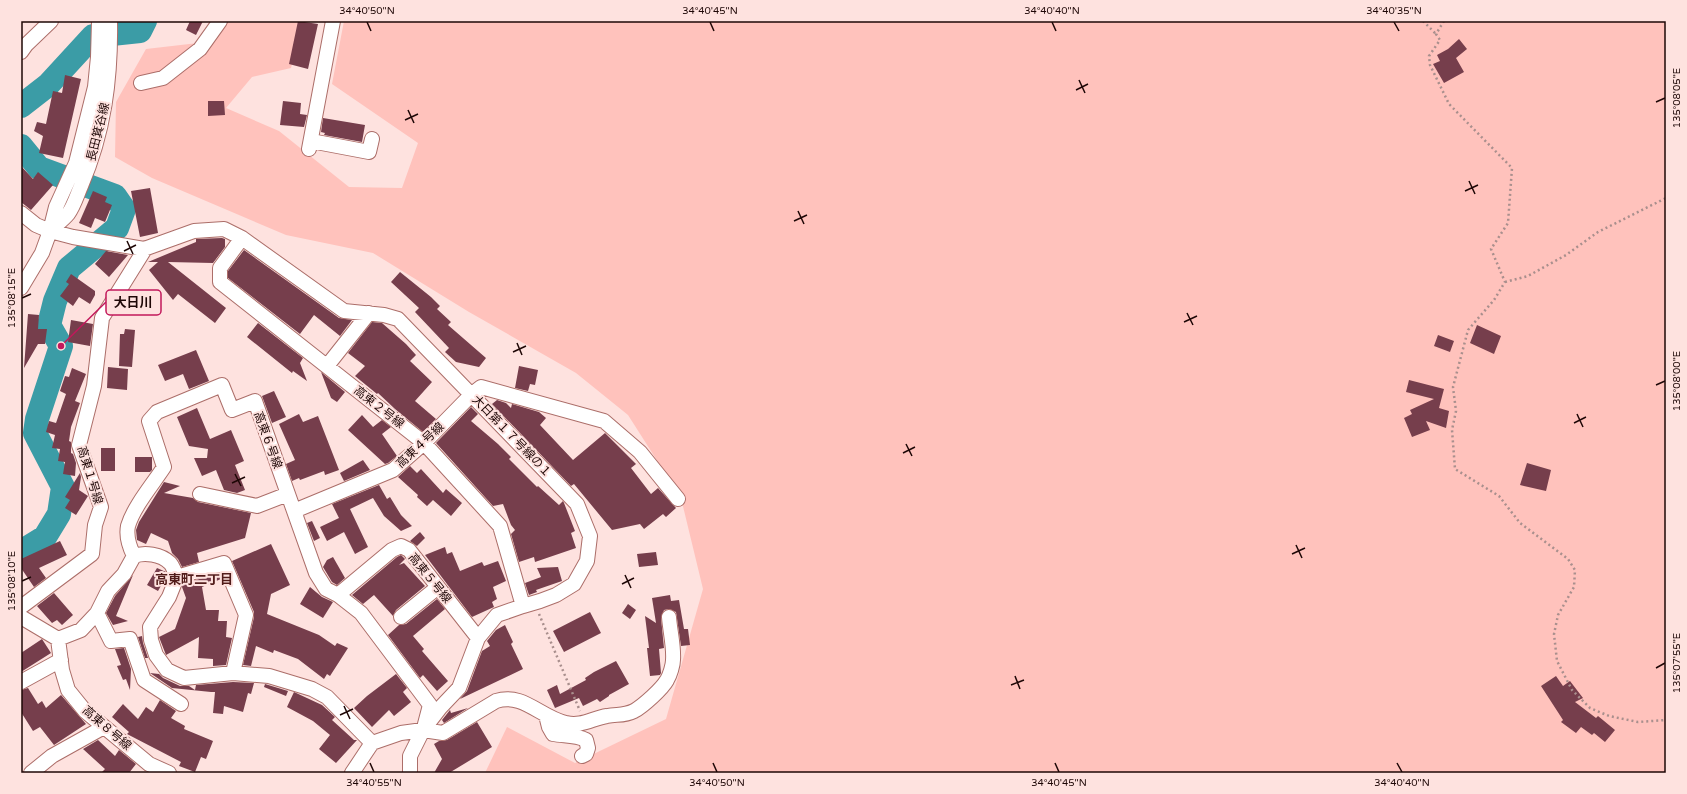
<svg xmlns="http://www.w3.org/2000/svg" width="1687" height="794" font-family="'Varela Round','Noto Sans JP',sans-serif">
<style>
.green{fill:#ffc2bc}
.lines{fill:none;stroke-linecap:round;stroke-linejoin:round}
.river{stroke:#3b9ca6;stroke-width:24}
.building{fill:#763e4c}
.minor-casing{stroke:#ac6e69;stroke-width:16}
.path{stroke:#a98f8d;stroke-width:2.5;stroke-dasharray:2 3;stroke-linecap:butt}
.minor{stroke:#fff;stroke-width:14}
.ticks{fill:none;stroke:#1e0706;stroke-width:1.5}
.labels{text-anchor:middle;stroke-width:4;stroke-linejoin:round;paint-order:stroke}
.street-label{font-size:12px;fill:#1e0706;stroke:#fee2df}
.neighbourhood-label{font-size:13px;font-weight:bold;fill:#511c1a;stroke:#fee2df}
.leader{fill:none;stroke:#c2185b;stroke-width:1.5}
.callout-dot{fill:#c2185b;stroke:#fee2df;stroke-width:1.5}
.callout{fill:#fee2df;stroke:#c2185b;stroke-width:1.5}
.callout-label{font-size:13px;text-anchor:middle;font-weight:bold;fill:#1e0706}
.neatline{fill:none;stroke:#1e0706;stroke-width:1.5}
.ticks-label{font-size:10px;text-anchor:middle;fill:#1e0706}
</style>
<rect width="100%" height="100%" fill="#fee2df"/>
<path class="green" d="M 223,21 L 303,21 L 291,68 L 252,77 L 226,108 L 279,131 L 349,187 L 402,188 L 418,143 L 332,84 L 344,21 L 1666,21 L 1666,773 L 485,773 L 507,727 L 575,763 L 666,719 L 703,589 L 681,498 L 628,415 L 576,373 L 469,312 L 373,253 L 286,235 L 152,178 L 115,157 L 116,102 L 146,49 L 198,43 Z"/>
<g class="lines">
<path class="river" d="M 21,106 L 48,85 L 93,36 L 140,31 L 145,21
M 21,146 L 39,168 L 115,196 L 124,209 L 117,228 L 69,268 L 55,301 L 49,325 L 61,346 L 37,419 L 35,433 L 63,487 L 59,514 L 45,537 L 24,550 L 21,550"/>
</g>
<path class="building" d="M 190,21 L 203,21 L 196,35 L 186,30 Z
M 298,21 L 318,24 L 308,69 L 289,64 Z
M 1459,39 L 1467,49 L 1456,58 L 1464,72 L 1444,83 L 1433,64 L 1440,61 L 1437,55 L 1448,49 Z
M 65,75 L 81,79 L 63,158 L 39,153 L 43,136 L 34,131 L 37,122 L 46,124 L 53,91 L 62,93 Z
M 208,101 L 224,101 L 225,115 L 208,116 Z
M 283,101 L 301,103 L 300,114 L 307,115 L 304,127 L 280,125 Z
M 323,118 L 365,125 L 362,142 L 324,135 L 325,133 L 321,132 Z
M 21,166 L 33,179 L 38,172 L 53,185 L 31,210 L 21,202 Z
M 150,188 L 158,233 L 140,237 L 131,191 Z
M 93,191 L 107,197 L 105,202 L 112,205 L 105,222 L 95,218 L 91,228 L 79,223 Z
M 222,238 L 225,239 L 225,247 L 213,263 L 168,262 L 226,308 L 215,323 L 178,294 L 173,300 L 149,270 L 158,262 L 148,262 L 196,242 L 196,239 Z
M 244,250 L 339,318 L 352,320 L 340,336 L 314,315 L 300,334 L 228,278 L 228,271 Z
M 106,251 L 128,255 L 109,277 L 95,264 Z
M 400,272 L 431,297 L 440,306 L 437,309 L 451,322 L 448,325 L 486,358 L 479,367 L 456,362 L 445,352 L 449,348 L 415,312 L 419,308 L 391,282 Z
M 71,274 L 95,291 L 95,295 L 90,304 L 79,297 L 73,306 L 60,296 L 69,284 L 66,282 Z
M 28,314 L 39,315 L 38,329 L 47,329 L 45,344 L 38,344 L 24,368 Z
M 71,320 L 93,324 L 90,346 L 68,342 Z
M 372,322 L 382,323 L 406,344 L 416,355 L 410,361 L 432,382 L 415,401 L 436,419 L 423,432 L 395,409 L 378,393 L 377,394 L 355,376 L 365,366 L 348,353 Z
M 258,323 L 303,358 L 300,363 L 307,381 L 293,371 L 292,373 L 247,337 Z
M 1477,325 L 1501,336 L 1494,354 L 1470,343 Z
M 125,329 L 135,330 L 132,367 L 119,366 L 120,334 L 124,334 Z
M 1438,335 L 1454,341 L 1450,352 L 1434,346 Z
M 196,350 L 209,381 L 189,389 L 183,374 L 165,381 L 158,365 Z
M 519,366 L 538,370 L 535,385 L 530,384 L 528,391 L 515,388 Z
M 108,367 L 128,369 L 127,390 L 107,388 Z
M 72,368 L 86,374 L 75,401 L 80,403 L 71,427 L 69,441 L 71,442 L 71,453 L 73,454 L 76,463 L 75,476 L 63,474 L 65,462 L 58,461 L 60,449 L 52,448 L 55,435 L 46,432 L 49,421 L 56,423 L 66,394 L 60,391 L 65,376 L 69,377 Z
M 321,372 L 345,392 L 337,402 L 331,398 Z
M 1409,380 L 1444,389 L 1439,408 L 1449,411 L 1446,428 L 1426,421 L 1430,430 L 1412,437 L 1404,418 L 1412,414 L 1410,410 L 1434,399 L 1406,392 Z
M 274,391 L 286,417 L 272,423 L 262,396 Z
M 497,400 L 506,403 L 511,408 L 512,404 L 539,412 L 546,418 L 540,425 L 573,460 L 605,433 L 636,464 L 631,468 L 651,494 L 658,488 L 676,508 L 666,517 L 663,514 L 644,529 L 640,524 L 612,530 L 574,484 L 571,486 L 492,404 Z
M 471,407 L 478,414 L 471,421 L 498,444 L 511,457 L 509,459 L 537,487 L 538,486 L 559,505 L 563,501 L 564,503 L 575,531 L 571,533 L 576,548 L 535,562 L 534,557 L 519,562 L 511,534 L 515,530 L 511,525 L 503,504 L 493,506 L 436,443 Z
M 197,408 L 210,439 L 231,430 L 244,461 L 235,465 L 245,490 L 237,493 L 224,490 L 216,470 L 202,476 L 194,458 L 207,458 L 208,449 L 189,446 L 177,417 Z
M 299,414 L 303,422 L 318,416 L 339,470 L 325,475 L 324,471 L 300,480 L 299,478 L 292,481 L 286,464 L 295,460 L 279,424 Z
M 362,415 L 373,427 L 382,420 L 391,427 L 382,434 L 397,456 L 388,463 L 385,464 L 348,430 Z
M 101,448 L 115,448 L 115,471 L 101,471 Z
M 135,457 L 152,457 L 152,470 L 150,472 L 135,472 Z
M 363,460 L 370,470 L 344,481 L 340,473 Z
M 1527,463 L 1551,470 L 1546,491 L 1520,485 Z
M 410,466 L 417,473 L 421,469 L 443,493 L 446,489 L 462,503 L 451,516 L 433,500 L 427,506 L 417,497 L 418,495 L 398,477 Z
M 80,473 L 81,477 L 79,490 L 88,496 L 76,515 L 65,508 L 70,500 L 65,497 Z
M 164,482 L 180,486 L 164,493 L 193,498 L 198,502 L 251,513 L 245,538 L 197,553 L 199,562 L 182,567 L 178,559 L 172,553 L 168,541 L 151,533 L 146,544 L 137,540 L 136,530 L 139,522 Z
M 379,485 L 387,499 L 390,497 L 401,515 L 412,526 L 401,531 L 384,516 L 373,498 L 350,509 L 368,547 L 355,554 L 344,532 L 327,541 L 320,527 L 339,518 L 332,504 Z
M 312,521 L 320,538 L 314,541 L 307,523 Z
M 420,532 L 425,538 L 417,546 L 410,541 Z
M 60,541 L 67,555 L 39,568 L 46,578 L 34,587 L 21,568 L 21,559 Z
M 271,544 L 290,585 L 271,594 L 267,614 L 319,635 L 335,646 L 337,643 L 348,648 L 330,676 L 327,674 L 324,679 L 298,659 L 274,650 L 273,653 L 256,646 L 251,666 L 243,665 L 254,617 L 254,612 L 232,561 Z
M 445,547 L 447,554 L 452,552 L 460,571 L 482,562 L 484,566 L 498,561 L 506,581 L 493,587 L 497,599 L 492,602 L 494,607 L 472,617 L 425,555 Z
M 656,552 L 658,565 L 639,567 L 637,554 Z
M 401,555 L 405,559 L 399,565 L 404,563 L 425,586 L 396,610 L 393,616 L 374,595 L 363,604 L 352,595 L 397,557 Z
M 333,557 L 345,578 L 337,585 L 332,582 L 323,567 L 327,560 Z
M 558,567 L 562,581 L 536,590 L 537,592 L 529,595 L 525,583 L 541,577 L 537,568 Z
M 157,568 L 166,572 L 167,575 L 158,591 L 147,585 Z
M 219,573 L 221,579 L 202,587 L 206,610 L 219,610 L 218,621 L 227,621 L 226,637 L 232,638 L 226,665 L 213,666 L 213,659 L 198,658 L 199,637 L 166,655 L 159,637 L 175,629 L 186,598 L 182,587 L 183,584 Z
M 133,575 L 116,616 L 128,621 L 113,625 L 106,613 L 115,596 Z
M 310,587 L 322,597 L 333,602 L 323,618 L 300,604 Z
M 54,593 L 73,615 L 62,625 L 57,620 L 52,623 L 37,606 Z
M 670,595 L 671,601 L 679,600 L 684,629 L 688,629 L 690,645 L 681,646 L 676,612 L 669,609 L 664,610 L 661,618 L 664,648 L 659,649 L 661,673 L 660,675 L 650,676 L 647,648 L 649,648 L 645,616 L 656,623 L 652,598 Z
M 437,599 L 445,609 L 413,636 L 424,649 L 422,651 L 448,681 L 437,691 L 423,675 L 420,678 L 388,635 L 399,625 L 406,624 Z
M 628,604 L 636,610 L 630,619 L 622,613 Z
M 590,612 L 601,633 L 564,652 L 553,631 Z
M 505,625 L 513,642 L 511,644 L 523,669 L 460,699 L 467,691 L 482,651 L 490,646 L 487,641 L 496,630 Z
M 142,636 L 143,643 L 148,658 L 145,658 L 138,637 Z
M 42,639 L 51,653 L 21,672 L 21,653 Z
M 124,648 L 131,669 L 130,690 L 126,679 L 123,680 L 117,666 L 121,665 L 115,649 Z
M 616,661 L 629,684 L 609,695 L 609,696 L 600,702 L 597,699 L 583,706 L 579,698 L 555,708 L 547,690 L 557,685 L 560,694 L 586,680 L 585,678 L 594,672 Z
M 150,673 L 159,674 L 163,678 L 180,686 L 189,686 L 195,690 L 196,685 L 233,682 L 254,683 L 251,694 L 248,693 L 243,712 L 224,706 L 223,714 L 213,713 L 215,692 L 211,692 L 172,688 Z
M 396,674 L 407,688 L 403,692 L 411,702 L 394,716 L 389,710 L 372,727 L 354,708 L 367,696 Z
M 1556,676 L 1563,686 L 1570,681 L 1583,698 L 1575,702 L 1596,718 L 1598,716 L 1615,730 L 1605,742 L 1594,733 L 1592,735 L 1581,727 L 1576,733 L 1561,722 L 1563,720 L 1541,686 Z
M 265,684 L 288,691 L 286,696 L 264,687 Z
M 28,688 L 38,704 L 42,701 L 46,708 L 61,695 L 86,724 L 54,745 L 40,727 L 33,731 L 21,712 L 21,690 Z
M 294,692 L 322,705 L 335,717 L 332,720 L 354,740 L 357,740 L 336,763 L 319,749 L 330,735 L 313,721 L 287,707 Z
M 160,700 L 176,711 L 171,718 L 185,726 L 184,729 L 213,741 L 206,759 L 201,757 L 195,772 L 179,766 L 181,762 L 127,734 L 129,732 L 112,717 L 123,704 L 138,719 L 146,707 L 153,712 Z
M 468,708 L 444,723 L 442,720 L 450,710 L 451,713 Z
M 477,722 L 492,747 L 449,773 L 434,773 L 442,759 L 434,744 L 439,741 L 447,740 Z
M 98,740 L 115,756 L 119,750 L 136,764 L 129,773 L 101,773 L 105,769 L 83,749 Z"/>
<g class="lines">
<defs>
<path id="minor" d="M 21,52 L 26,45 L 51,21
M 141,83 L 163,78 L 200,49 L 220,21
M 311,141 L 369,152 L 372,139
M 309,149 L 333,21
M 21,213 L 36,225 L 50,231 L 73,237 L 144,249 L 194,231 L 224,229 L 242,238 L 344,311 L 384,315 L 398,319 L 577,504 L 590,536 L 587,561 L 574,584 L 556,595 L 540,601 L 523,606 L 497,615 L 478,638 L 459,688 L 440,708 L 423,730 L 410,756 L 410,773
M 50,231 C 56,225 63,220 68,214 C 74,206 77,195 81,186 C 104,132 111,79 110,21
M 242,238 L 220,268 L 220,282 L 424,443 L 500,526 L 523,606
M 21,288 L 42,253 L 50,231 L 56,207 L 76,163 L 95,87 L 98,57 L 99,21
M 327,366 L 369,313
M 200,494 L 257,506 L 288,494
M 294,511 L 393,470 L 424,443 L 472,394 L 481,387 L 604,421 L 640,452 L 678,499
M 134,556 C 144,552 161,554 170,563 C 173,566 175,573 177,577 L 169,597 L 150,627 L 151,640 L 156,655 L 167,670 L 184,678 L 233,673 L 269,676 L 312,689 L 327,697 L 372,743
M 177,577 L 224,563 L 246,615 L 233,673
M 338,595 L 392,550 L 401,546 L 409,550 L 478,638
M 21,607 L 92,554 L 95,525 L 101,507 L 79,445 L 94,386 L 102,318 L 145,249
M 97,613 L 111,641 L 130,639 L 144,680 L 181,704
M 21,617 L 58,639 L 62,670 L 68,690 L 85,711 L 149,764 L 169,773
M 401,617 L 438,587
M 58,639 L 81,630 L 97,613 L 108,591 L 124,574 L 134,556 C 130,548 126,536 128,526 C 134,506 153,484 164,467 L 149,421 L 157,412 L 222,385 L 232,410 L 255,401 L 316,573 L 326,589 L 338,595 L 361,613 L 430,705 L 425,724
M 21,682 L 61,660
M 546,715 L 549,727 L 553,734 C 564,736 576,735 586,740 L 588,748 L 586,754 L 582,756
M 31,773 L 52,756 L 104,727
M 352,773 L 372,743 L 401,733 L 423,730 L 443,733 L 496,701 C 523,692 541,718 566,723 C 581,727 593,718 607,716 C 617,714 624,716 634,711 C 643,706 662,689 667,680 C 670,675 673,665 673,660 C 674,646 670,631 669,617"/>
</defs>
<use href="#minor" class="minor-casing"/>
<path class="path" d="M 1423,21 L 1436,34
M 1444,21 L 1436,34 L 1440,40 L 1429,56 L 1430,65 L 1449,104 L 1512,168 L 1508,223 L 1491,249 L 1505,282 L 1494,300 L 1468,330 L 1453,387 L 1456,411 L 1452,430 L 1455,469 L 1499,496 L 1520,523 L 1568,559 L 1575,570 L 1574,587 L 1558,615 L 1554,634 L 1557,661 L 1572,690 L 1590,708 L 1609,716 L 1638,722 L 1666,720
M 1505,282 L 1528,276 L 1566,255 L 1598,232 L 1666,198
M 539,614 L 580,711"/>
<use href="#minor" class="minor"/>
</g>
<path class="ticks" d="M 367,22 L 371,31M 710,22 L 714,31M 1052,22 L 1056,31M 1394,22 L 1399,31M 1079,80 L 1085,93M 1076,90 L 1088,84M 1656,102 L 1665,98M 408,110 L 414,123M 405,120 L 418,114M 1469,181 L 1475,194M 1465,191 L 1478,185M 798,211 L 804,224M 794,221 L 807,215M 127,241 L 133,254M 124,251 L 136,245M 22,298 L 31,294M 1187,313 L 1193,325M 1184,322 L 1197,316M 517,343 L 522,355M 513,352 L 526,346M 1656,385 L 1665,381M 1577,414 L 1583,427M 1574,423 L 1586,417M 906,444 L 912,456M 903,453 L 915,447M 235,474 L 241,486M 232,483 L 245,477M 1296,545 L 1302,558M 1292,554 L 1305,548M 625,575 L 631,588M 22,581 L 31,577M 622,584 L 634,578M 1656,668 L 1665,663M 1015,676 L 1020,689M 1011,685 L 1024,680M 344,706 L 350,719M 340,715 L 353,709M 370,763 L 374,772M 713,763 L 717,772M 1055,763 L 1059,772M 1397,763 L 1402,772"/>
<g class="labels">
<g class="street-label">
<text transform="translate(98 132) rotate(-76)" y="4">長田箕谷線</text>
<text transform="translate(379 407) rotate(38)" y="4">高東２号線</text>
<text transform="translate(512 436) rotate(46)" y="4">大日第１７号線の１</text>
<text transform="translate(268 440) rotate(70)" y="4">高東６号線</text>
<text transform="translate(420 445) rotate(-43)" y="4">高東４号線</text>
<text transform="translate(90 475) rotate(73)" y="4">高東１号線</text>
<text transform="translate(430 578) rotate(51)" y="4">高東５号線</text>
<text transform="translate(107 728) rotate(41)" y="4">高東８号線</text>
</g>
<g class="neighbourhood-label">
<text x="194" y="584">高東町二丁目</text>
</g>
</g>
<path class="leader" d="M61 346L106 302"/>
<circle class="callout-dot" cx="61" cy="346" r="4"/>
<rect class="callout" x="106" y="290" width="55" height="25" rx="4"/>
<g class="callout-label">
<text x="133" y="307">大日川</text>
</g>
<rect width="1687" height="794" fill="none" stroke="#fee2df" stroke-width="44"/>
<rect x="22" y="22" width="1643" height="750" class="neatline"/>
<g class="ticks-label">
<text x="367" y="14">34°40'50"N</text>
<text x="710" y="14">34°40'45"N</text>
<text x="1052" y="14">34°40'40"N</text>
<text x="1394" y="14">34°40'35"N</text>
<text transform="translate(1676 98) rotate(-90)" y="4">135°08'05"E</text>
<text transform="translate(11 298) rotate(-90)" y="4">135°08'15"E</text>
<text transform="translate(1676 381) rotate(-90)" y="4">135°08'00"E</text>
<text transform="translate(11 581) rotate(-90)" y="4">135°08'10"E</text>
<text transform="translate(1676 663) rotate(-90)" y="4">135°07'55"E</text>
<text x="374" y="786">34°40'55"N</text>
<text x="717" y="786">34°40'50"N</text>
<text x="1059" y="786">34°40'45"N</text>
<text x="1402" y="786">34°40'40"N</text>
</g>
</svg>
